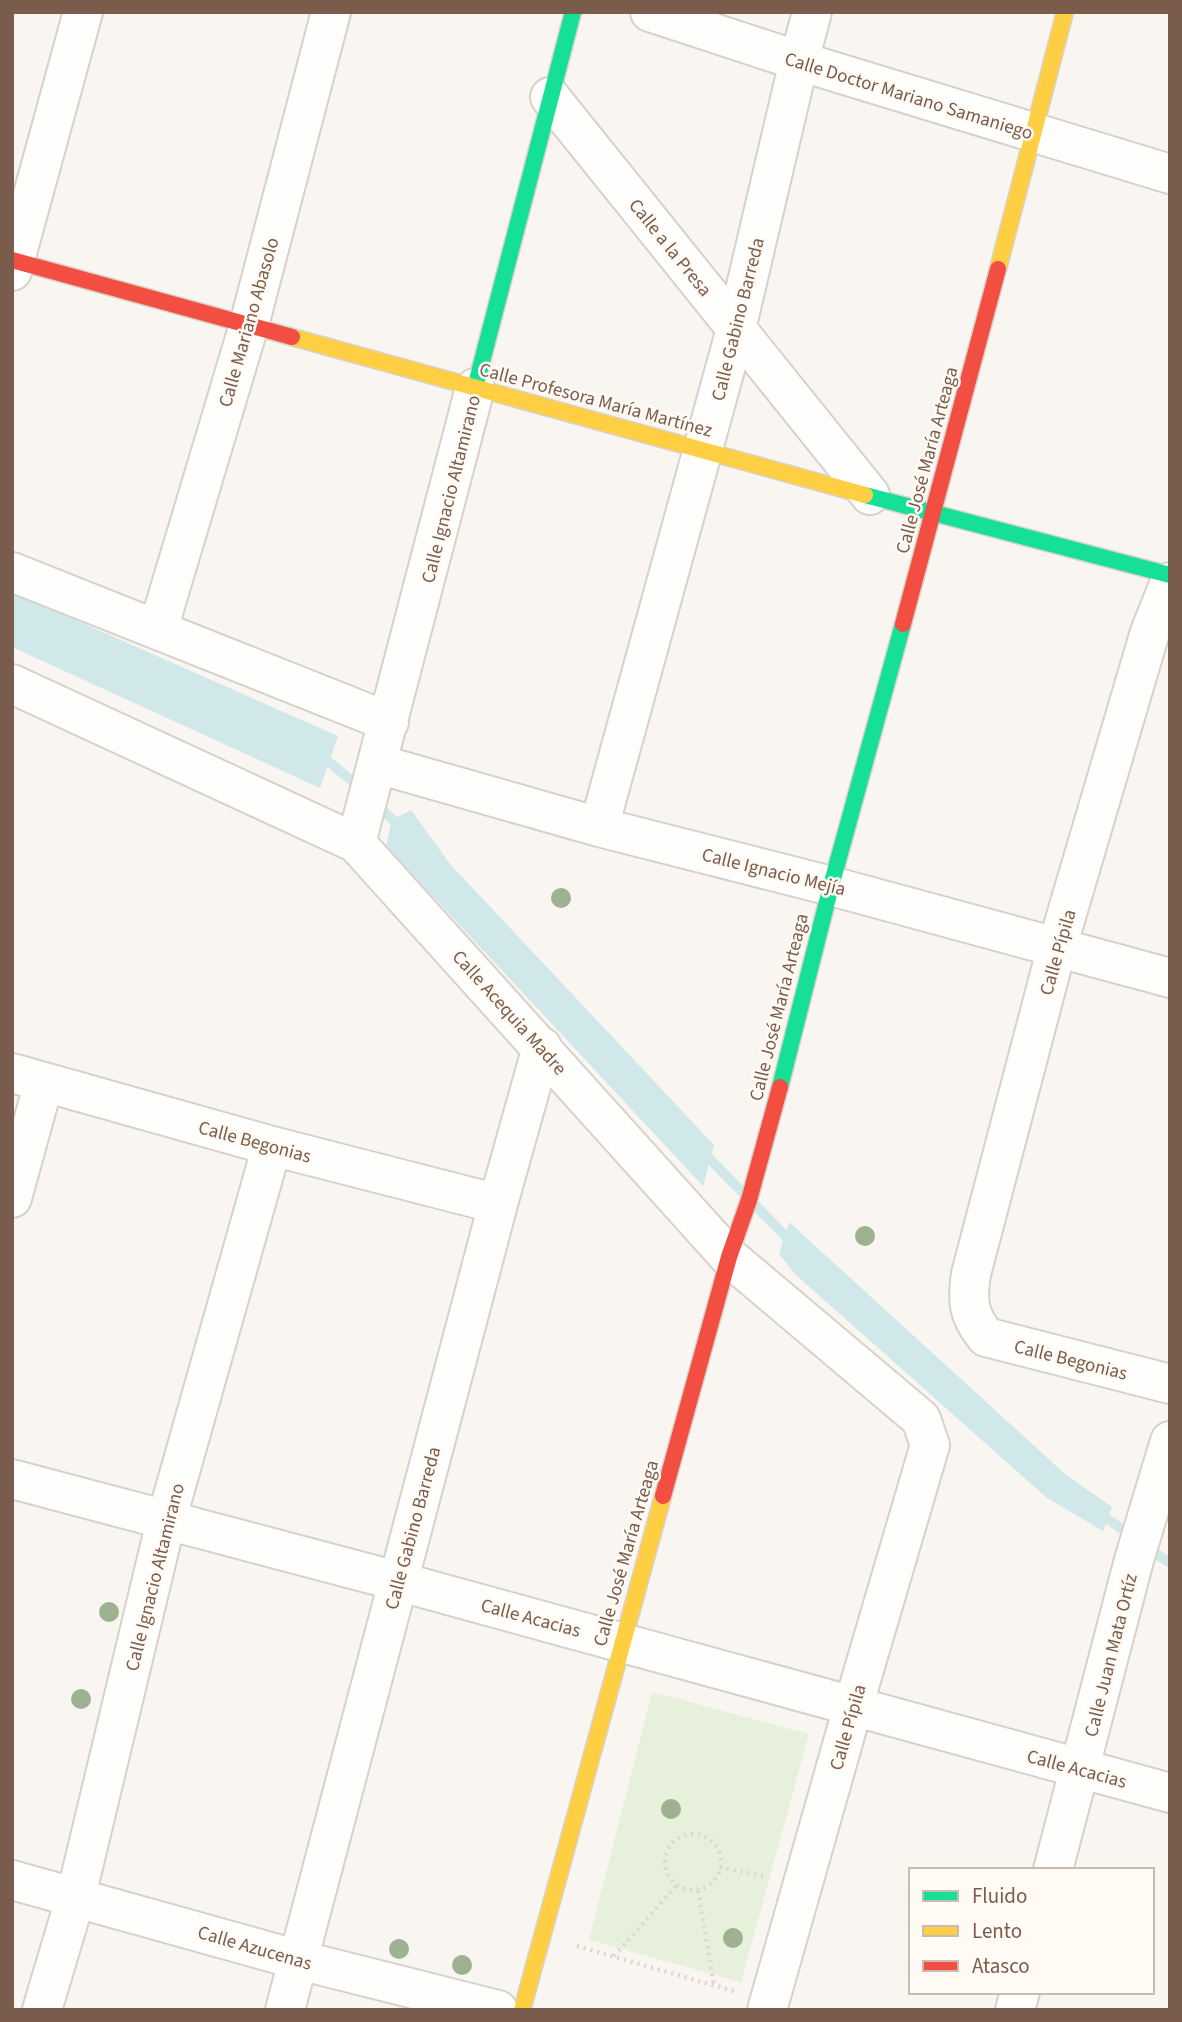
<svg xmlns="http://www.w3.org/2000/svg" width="1182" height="2022" font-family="'Source Sans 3',sans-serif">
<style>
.green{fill:#e7f0db}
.water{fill:#d0e8ea}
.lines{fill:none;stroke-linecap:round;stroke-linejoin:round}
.stream{stroke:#d0e8ea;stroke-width:10}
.street-casing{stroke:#d7d1cb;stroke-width:42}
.fast-casing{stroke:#d9d2cb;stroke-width:19}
.slow-casing{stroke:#d9d2cb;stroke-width:19}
.jam-casing{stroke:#d9d2cb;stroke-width:19}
.path{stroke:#dcd5d0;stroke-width:4.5;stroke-dasharray:2 5;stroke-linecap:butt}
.street{stroke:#fefefd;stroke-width:38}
.fast{stroke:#16e098;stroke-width:16}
.slow{stroke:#ffcf43;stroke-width:16}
.jam{stroke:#f24e42;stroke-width:16}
.tree{fill:#9eb190}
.labels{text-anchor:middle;stroke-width:5;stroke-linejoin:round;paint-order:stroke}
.street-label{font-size:19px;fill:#7a5c4d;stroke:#fffaf3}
</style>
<rect width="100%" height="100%" fill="#f9f5f0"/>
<path class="green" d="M 652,1692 L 809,1734 L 741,1982 L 589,1940 Z"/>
<path class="water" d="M 12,592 L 338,736 L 320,788 L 12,647 Z
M 411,810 L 450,864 L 714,1145 L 703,1186 L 386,846 L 392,820 Z
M 789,1222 L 1065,1474 L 1112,1507 L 1103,1531 L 1047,1498 L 796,1275 L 779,1254 Z"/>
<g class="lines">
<path class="stream" d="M 317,757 L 329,762 L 363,790
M 375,802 L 403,830
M 700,1149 L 743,1193
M 754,1204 L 794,1245
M 1095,1510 L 1133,1537
M 1146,1547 L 1170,1563"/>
<defs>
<path id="street" d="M 650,12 L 799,61 L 1170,174
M 550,97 L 870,495
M 12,271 L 83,12
M 12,572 L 389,722
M 1170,582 L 1150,632 L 1057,947 L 971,1274 C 967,1301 968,1315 986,1337 L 1170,1384
M 158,629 L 249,325 L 331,12
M 12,684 L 356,843 L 729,1257 L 921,1419 L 930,1445 L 853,1707 L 767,2010
M 378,764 L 599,827 L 831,886 L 1170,978
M 599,827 L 736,329 L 799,61 L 812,12
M 356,843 L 475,388
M 12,1073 L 272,1146 L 498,1204
M 12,1198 L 44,1082
M 12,1479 L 397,1581 L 1170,1793
M 1053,1870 L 1134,1560 L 1170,1441
M 12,1880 L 299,1960 L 498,2010
M 42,2010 L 76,1896 L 166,1521 L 272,1146
M 285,2010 L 498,1204 L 542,1047
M 1015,2010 L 1020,1992"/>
<path id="fast" d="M 475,388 L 573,12
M 865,495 L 1170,575
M 780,1087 L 831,886 L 903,624"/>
<path id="slow" d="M 998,269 L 1065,12
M 292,337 L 865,495
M 522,2010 L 663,1496"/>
<path id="jam" d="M 12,260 L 292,337
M 903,624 L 998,269
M 663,1496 L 729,1257 L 749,1200 L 780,1087"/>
</defs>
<use href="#street" class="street-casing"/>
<use href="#fast" class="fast-casing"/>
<use href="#slow" class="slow-casing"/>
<use href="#jam" class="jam-casing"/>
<path class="path" d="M665 1862a28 28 0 1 1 56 0a28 28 0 1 1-56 0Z
M 720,1867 L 767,1877
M 698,1891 L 714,1985
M 577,1946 L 737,1992
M 614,1956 L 676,1886"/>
<use href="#street" class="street"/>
<use href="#fast" class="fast"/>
<use href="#slow" class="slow"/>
<use href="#jam" class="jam"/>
</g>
<g class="tree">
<circle cx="561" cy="898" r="10"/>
<circle cx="865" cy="1236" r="10"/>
<circle cx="109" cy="1612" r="10"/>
<circle cx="81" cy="1699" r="10"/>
<circle cx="671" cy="1809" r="10"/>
<circle cx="733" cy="1938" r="10"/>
<circle cx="399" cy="1949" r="10"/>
<circle cx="462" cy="1965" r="10"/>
</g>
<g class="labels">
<g class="street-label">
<text transform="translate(909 95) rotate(17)" y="7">Calle Doctor Mariano Samaniego</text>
<text transform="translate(671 247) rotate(51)" y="7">Calle a la Presa</text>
<text transform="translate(737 319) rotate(-76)" y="7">Calle Gabino Barreda</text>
<text transform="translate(248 322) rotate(-74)" y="7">Calle Mariano Abasolo</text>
<text transform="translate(596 399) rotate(15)" y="7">Calle Profesora María Martínez</text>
<text transform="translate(926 460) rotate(-75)" y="7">Calle José María Arteaga</text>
<text transform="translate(450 489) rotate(-76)" y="7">Calle Ignacio Altamirano</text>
<text transform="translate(774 871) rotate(14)" y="7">Calle Ignacio Mejía</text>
<text transform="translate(1057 952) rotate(-74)" y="7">Calle Pípila</text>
<text transform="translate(778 1007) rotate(-76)" y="7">Calle José María Arteaga</text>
<text transform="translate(510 1012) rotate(48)" y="7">Calle Acequia Madre</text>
<text transform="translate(255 1141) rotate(15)" y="7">Calle Begonias</text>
<text transform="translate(1071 1359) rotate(14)" y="7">Calle Begonias</text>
<text transform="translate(412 1528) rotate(-75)" y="7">Calle Gabino Barreda</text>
<text transform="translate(625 1553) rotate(-74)" y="7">Calle José María Arteaga</text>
<text transform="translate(154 1577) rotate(-76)" y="7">Calle Ignacio Altamirano</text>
<text transform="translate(531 1617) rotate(15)" y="7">Calle Acacias</text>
<text transform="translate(1110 1655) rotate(-76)" y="7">Calle Juan Mata Ortíz</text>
<text transform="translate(847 1727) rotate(-74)" y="7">Calle Pípila</text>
<text transform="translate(1077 1768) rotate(15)" y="7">Calle Acacias</text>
<text transform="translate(255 1947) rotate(16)" y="7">Calle Azucenas</text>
</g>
</g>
<rect width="1182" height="2022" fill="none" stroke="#7a5c4d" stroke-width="28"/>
<rect x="909" y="1868" width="245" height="126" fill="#fffaf3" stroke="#cabbb1" stroke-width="2"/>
<rect x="923" y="1891" width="35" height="10" fill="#16e098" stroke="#cabbb1" stroke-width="2"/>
<text x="972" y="1903" font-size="21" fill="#7a5c4d">Fluido</text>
<rect x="923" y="1926" width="35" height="10" fill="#ffcf43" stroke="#cabbb1" stroke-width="2"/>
<text x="972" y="1938" font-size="21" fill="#7a5c4d">Lento</text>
<rect x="923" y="1961" width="35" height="10" fill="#f24e42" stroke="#cabbb1" stroke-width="2"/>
<text x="972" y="1973" font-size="21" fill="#7a5c4d">Atasco</text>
</svg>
